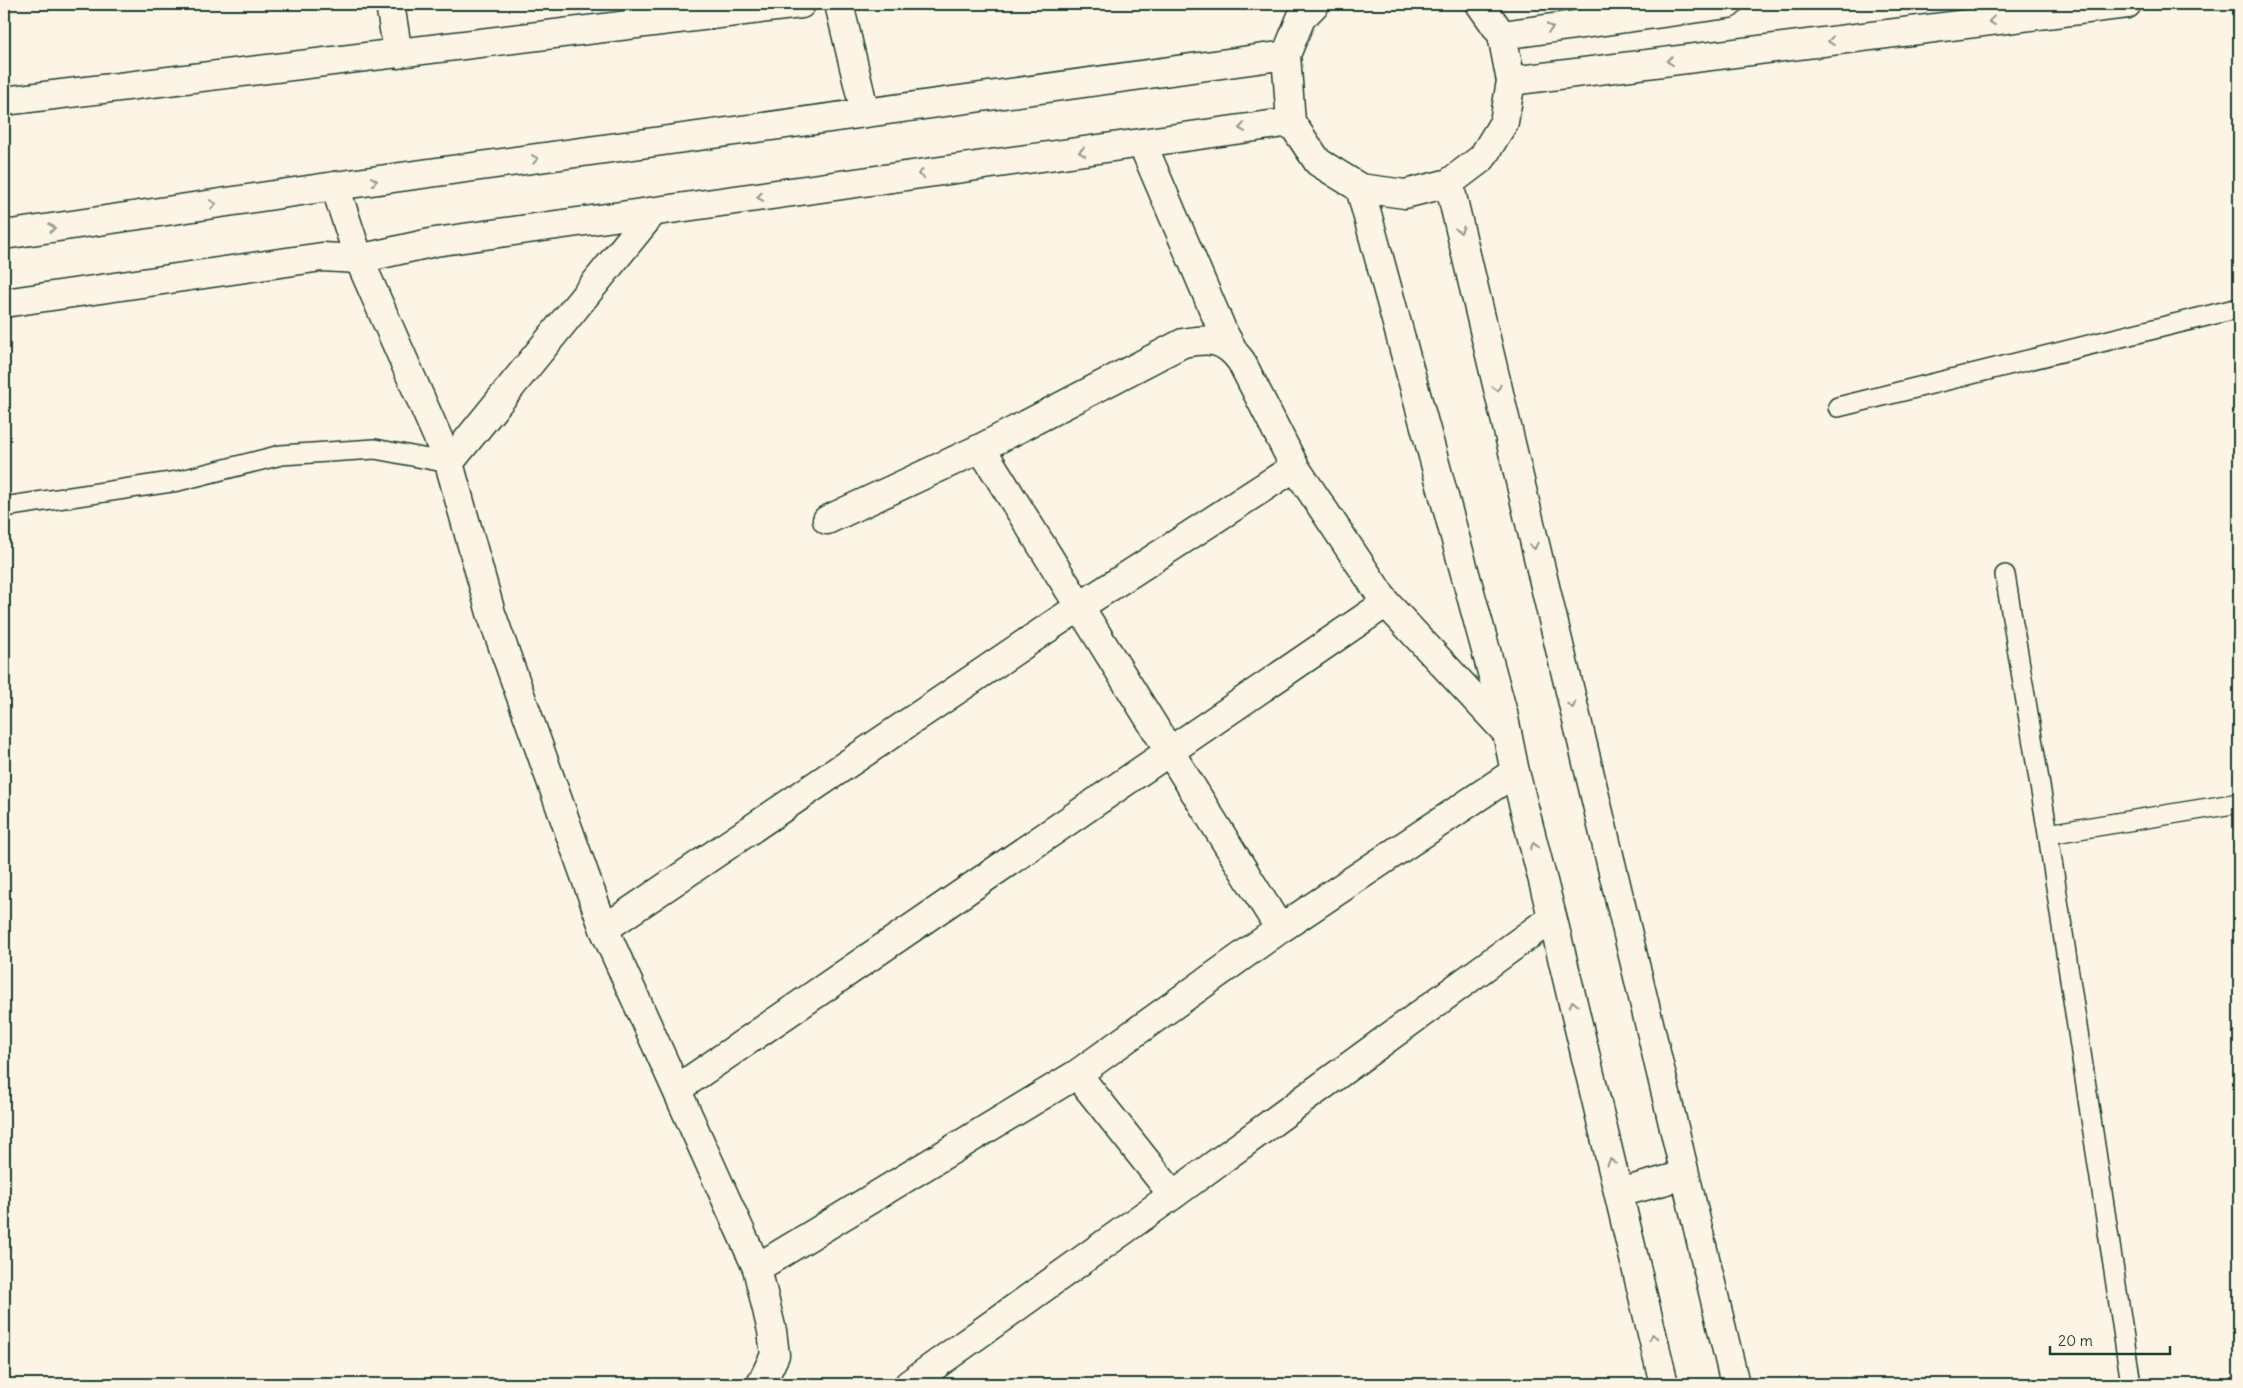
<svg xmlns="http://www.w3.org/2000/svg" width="2243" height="1388" font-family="Delius,sans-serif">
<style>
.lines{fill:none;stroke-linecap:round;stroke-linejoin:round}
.lane-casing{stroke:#1f3d34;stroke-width:22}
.street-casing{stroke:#1f3d34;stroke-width:31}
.secondary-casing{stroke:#1f3d34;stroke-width:31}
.primary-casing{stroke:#1f3d34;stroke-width:31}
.lane{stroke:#fcf5e5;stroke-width:19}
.street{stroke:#fcf5e5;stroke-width:28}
.secondary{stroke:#fcf5e5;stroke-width:28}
.primary{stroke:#fcf5e5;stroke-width:28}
.oneway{stroke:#8e998c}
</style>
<rect width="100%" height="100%" fill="#fcf5e5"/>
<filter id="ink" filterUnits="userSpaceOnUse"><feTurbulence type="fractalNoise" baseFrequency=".02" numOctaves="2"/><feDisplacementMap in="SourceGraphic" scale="10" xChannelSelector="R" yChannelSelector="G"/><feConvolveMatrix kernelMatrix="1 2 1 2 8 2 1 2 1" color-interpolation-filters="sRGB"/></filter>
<g filter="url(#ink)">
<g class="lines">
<defs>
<path id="lane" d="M 1838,407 L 2239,308
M 4,507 L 178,481 L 281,455 L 375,449 L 449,463
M 2005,575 L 2048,834 L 2131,1384
M 2048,834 L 2239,803"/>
<path id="street" d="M 390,4 L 398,54
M 839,4 L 865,113
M 4,101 L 801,4
M 1142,143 L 1223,332 L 1233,350
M 335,186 L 359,259 L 449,463 L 491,613 L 604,929 L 757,1268 L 772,1331 L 775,1355 L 761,1384
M 981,448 L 1280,929
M 449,463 L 653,212
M 827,520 L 981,448 L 1183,343 C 1209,338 1224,338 1241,361 L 1295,467 L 1386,603 L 1507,733
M 604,929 L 1079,607 L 1295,467
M 1077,1074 L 1173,1195
M 677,1089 L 1386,603
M 757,1268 L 1077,1074 L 1280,929 L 1515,772
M 909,1384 L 1173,1195 L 1552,918"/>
<path id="secondary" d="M 1449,183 L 1735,1384
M 1360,188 L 1503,713 L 1515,772 L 1555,928 L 1664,1384
M 1619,1193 L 1685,1175"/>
<path id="primary" d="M 1315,4 L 1301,18 L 1286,55 L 1291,122 L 1318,162 L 1360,188 L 1405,194 L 1449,183 L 1482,158 L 1504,122 L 1511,81 L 1502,35 L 1480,4
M 1502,35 L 1728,4
M 1511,81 L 2127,4
M 4,235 L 335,186 L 1286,55
M 4,303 L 322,257 L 359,259 L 435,242 L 1291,122"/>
</defs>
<use href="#lane" class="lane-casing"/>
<use href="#street" class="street-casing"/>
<use href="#secondary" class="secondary-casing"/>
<use href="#primary" class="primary-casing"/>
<use href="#lane" class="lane"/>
<use href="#street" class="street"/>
<use href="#secondary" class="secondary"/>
<use href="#primary" class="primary"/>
</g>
<defs><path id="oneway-chevron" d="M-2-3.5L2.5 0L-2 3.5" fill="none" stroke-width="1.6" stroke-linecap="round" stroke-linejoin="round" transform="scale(1.25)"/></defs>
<g class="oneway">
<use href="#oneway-chevron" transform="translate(1992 21) rotate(173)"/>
<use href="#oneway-chevron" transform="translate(1550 28) rotate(-8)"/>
<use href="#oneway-chevron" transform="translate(1831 41) rotate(173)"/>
<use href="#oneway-chevron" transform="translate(1670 61) rotate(173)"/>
<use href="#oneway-chevron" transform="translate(1242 128) rotate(172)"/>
<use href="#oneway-chevron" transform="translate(1082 152) rotate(172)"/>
<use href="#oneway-chevron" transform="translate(535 159) rotate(-8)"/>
<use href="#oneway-chevron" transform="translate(921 174) rotate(172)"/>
<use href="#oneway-chevron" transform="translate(374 181) rotate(-8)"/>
<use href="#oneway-chevron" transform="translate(760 197) rotate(172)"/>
<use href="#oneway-chevron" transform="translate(213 204) rotate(-8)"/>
<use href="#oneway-chevron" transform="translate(52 228) rotate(-8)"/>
<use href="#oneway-chevron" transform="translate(1460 230) rotate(77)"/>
<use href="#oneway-chevron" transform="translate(1497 388) rotate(77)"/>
<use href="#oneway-chevron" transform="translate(1534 546) rotate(77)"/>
<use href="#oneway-chevron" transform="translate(1572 705) rotate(77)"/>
<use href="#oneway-chevron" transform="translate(1534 846) rotate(-104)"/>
<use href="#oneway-chevron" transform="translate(1573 1004) rotate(-103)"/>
<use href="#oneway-chevron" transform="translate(1611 1162) rotate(-104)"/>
<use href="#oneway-chevron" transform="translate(1653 1337) rotate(-103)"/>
</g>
</g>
<rect width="2243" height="1388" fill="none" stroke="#fcf5e5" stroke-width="20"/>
<rect x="10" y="10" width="2223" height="1368" fill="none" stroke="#1f3d34" stroke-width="2" filter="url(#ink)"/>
<path d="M2050 1346v8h120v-8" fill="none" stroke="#1f3d34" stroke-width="2.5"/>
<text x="2058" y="1346" font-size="15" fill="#1f3d34" stroke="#fcf5e5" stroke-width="4" paint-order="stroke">20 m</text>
</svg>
